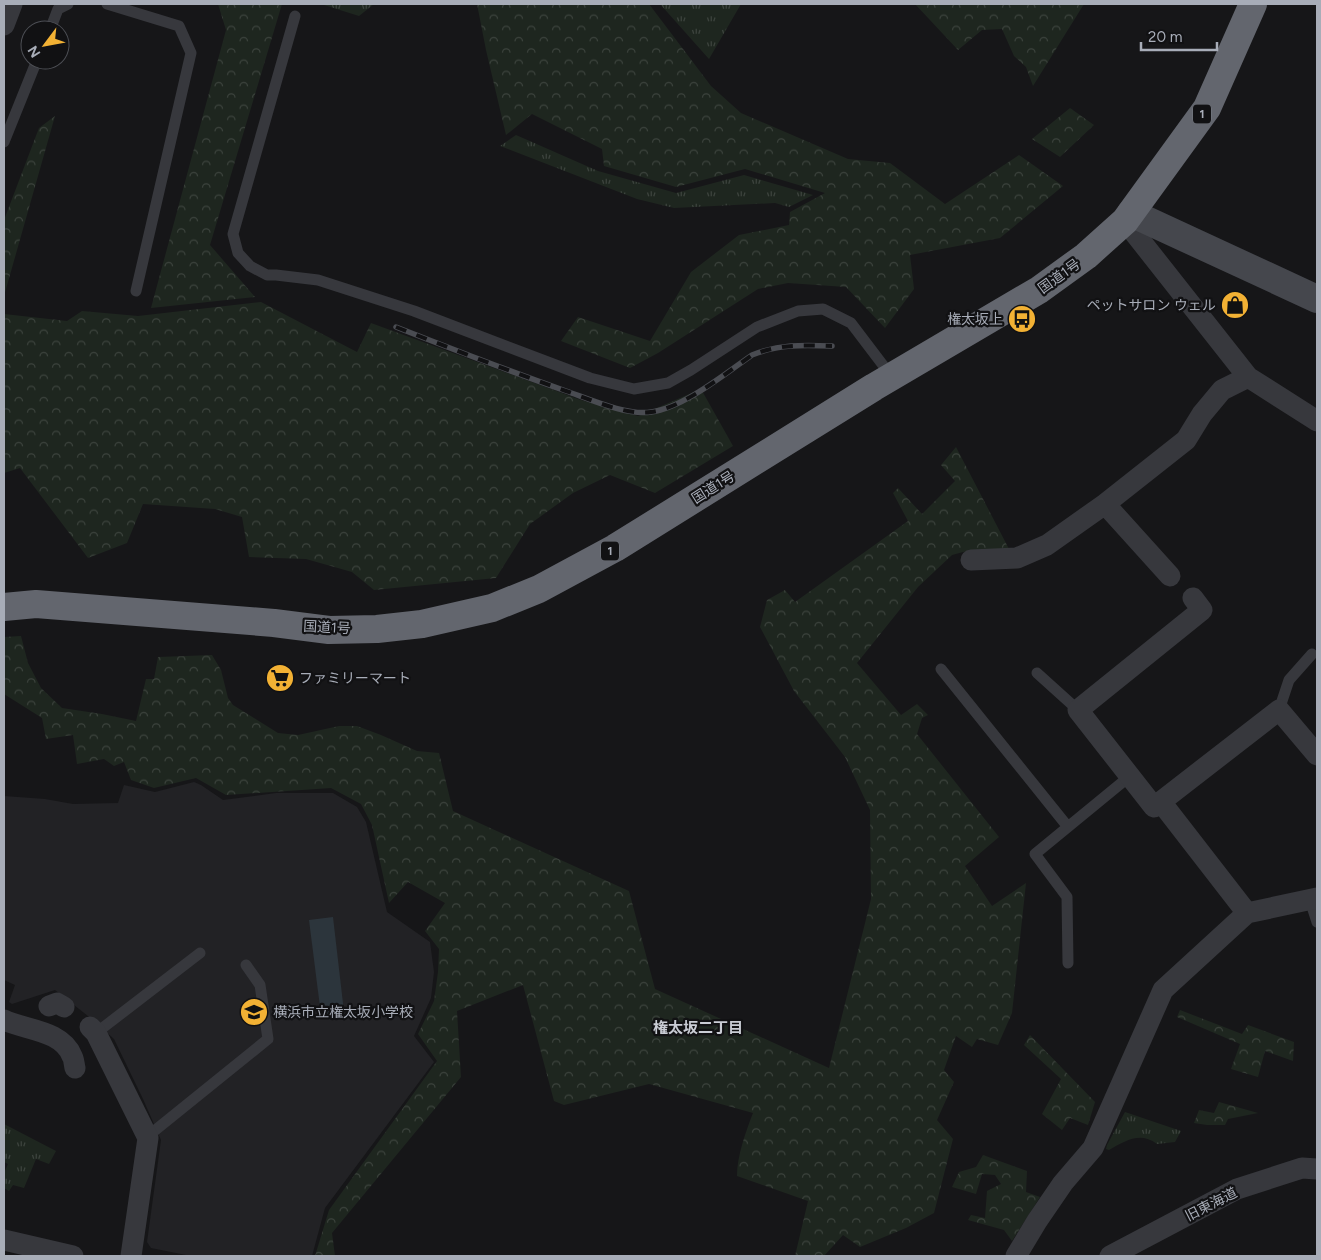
<svg xmlns="http://www.w3.org/2000/svg" width="1321" height="1260" font-family="Figtree,'Noto Sans JP',sans-serif">
<style>
.built{fill:#222225}
.grass{fill:url(#grass-tufts)}
.forest{fill:url(#forest-crowns)}
.water{fill:#2c353c}
.lines{fill:none;stroke-linecap:round;stroke-linejoin:round}
.lane{stroke:#37383d;stroke-width:11}
.street{stroke:#37383d;stroke-width:21}
.secondary{stroke:#45474d;stroke-width:28}
.highway{stroke:#63666e;stroke-width:28}
.rail-casing{stroke:#4a4c52;stroke-width:5.5}
.rail{stroke:#111113;stroke-width:4;stroke-dasharray:11;stroke-linecap:butt}
.labels{text-anchor:middle;stroke-width:4.5;stroke-linejoin:round;paint-order:stroke}
.shield{fill:#111113;stroke:#7b7e86;stroke-width:1}
.shield-label{font-size:12px;font-weight:bold;fill:#a8adb8}
.street-label{font-size:14px;fill:#a8adb8;stroke:#111113}
.poi-label{font-size:14px;fill:#a8adb8;stroke:#111113;text-anchor:end}
.neighbourhood-label{font-size:15px;font-weight:bold;fill:#c9ccd4;stroke:#111113}
</style>
<defs>
<pattern id="grass-tufts" width="24" height="20" patternUnits="userSpaceOnUse" patternTransform="scale(1.25)"><rect width="24" height="20" fill="#1e261f"/><path d="M3 7l-1-3M5 7V3M7 7l1-3M15 17l-1-3M17 17v-4M19 17l1-3" fill="none" stroke="#3c433d"/></pattern>
<pattern id="forest-crowns" width="20" height="18" patternUnits="userSpaceOnUse" patternTransform="scale(1.25)"><rect width="20" height="18" fill="#1e261f"/><path d="M2 6a3 3 0 1 1 6 0M12 15a3 3 0 1 1 6 0" fill="none" stroke="#3c433d"/></pattern>
</defs>
<rect width="100%" height="100%" fill="#161618"/>
<path class="built" d="M 194,782 L 201,785 L 223,800 L 276,793 L 333,793 L 357,807 L 366,822 L 387,912 L 430,942 L 434,972 L 431,998 L 414,1036 L 434,1062 L 325,1208 L 312,1256 L 191,1256 L 151,1248 L 147,1242 L 161,1140 L 143,1099 L 114,1039 L 93,1020 L 55,990 L 12,1004 L 9,1002 L 15,985 L 4,980 L 4,796 L 45,799 L 73,804 L 118,803 L 124,785 L 155,792 Z"/>
<path class="grass" d="M 321,4 L 374,4 L 359,16 Z
M 660,4 L 741,4 L 709,59 Z
M 516,135 L 598,171 L 676,193 L 744,175 L 813,195 L 789,207 L 775,203 L 674,208 L 637,199 L 500,146 Z
M 1125,1112 L 1181,1131 L 1175,1142 L 1157,1144 C 1140,1131 1125,1141 1109,1150 L 1106,1149 L 1107,1145 Z
M 4,1124 L 56,1151 L 49,1164 L 36,1159 L 24,1188 L 13,1185 L 9,1191 L 4,1188 L 4,1173 L 8,1164 L 4,1162 Z"/>
<path class="forest" d="M 218,4 L 282,4 L 210,245 L 255,297 L 151,308 L 226,30 Z
M 477,4 L 649,4 L 711,86 L 741,113 L 848,159 L 890,163 L 945,204 L 1019,155 L 1063,186 L 1000,238 L 910,255 L 914,289 L 885,328 L 846,287 L 788,283 L 758,289 L 658,353 L 630,368 L 561,341 L 578,317 L 650,341 L 691,272 L 739,235 L 789,225 L 790,212 L 825,193 L 745,169 L 676,187 L 604,166 L 602,149 L 532,114 L 506,135 L 486,50 Z
M 915,4 L 1084,4 L 1033,86 L 1026,67 L 1014,56 L 1002,29 L 982,30 L 958,50 Z
M 1070,108 L 1094,125 L 1060,157 L 1032,139 Z
M 55,116 L 4,296 L 4,220 L 39,128 Z
M 261,302 L 357,352 L 371,323 L 581,400 L 638,416 L 701,389 L 733,446 L 655,493 L 610,475 L 573,493 L 530,524 L 496,578 L 374,590 L 352,572 L 306,559 L 249,557 L 242,517 L 215,509 L 143,504 L 127,543 L 88,558 L 20,468 L 4,473 L 4,314 L 67,321 L 82,311 L 138,316 Z
M 956,447 L 1009,549 L 963,552 L 952,555 L 918,587 L 857,663 L 901,715 L 917,704 L 928,715 L 922,718 L 917,734 L 999,837 L 965,866 L 992,906 L 1026,883 L 1012,1013 L 998,1045 L 977,1039 L 972,1047 L 956,1036 L 944,1070 L 954,1082 L 937,1120 L 953,1139 L 934,1213 L 906,1228 L 860,1247 L 843,1235 L 824,1256 L 795,1256 L 808,1201 L 737,1176 C 737,1156 746,1131 753,1113 L 649,1084 L 564,1105 L 554,1101 L 523,985 L 457,1011 L 461,1077 L 332,1233 L 335,1256 L 315,1256 L 329,1210 L 437,1061 L 418,1034 L 434,1001 L 438,972 L 439,949 L 425,931 L 445,903 L 408,882 L 389,903 L 372,825 L 361,804 L 331,788 L 226,795 L 196,778 L 154,788 L 131,780 L 124,762 L 114,766 L 104,759 L 77,764 L 73,735 L 46,739 L 42,718 L 4,694 L 4,637 L 21,636 L 28,663 L 41,688 L 62,708 L 102,714 L 136,721 L 146,679 L 154,679 L 158,657 L 212,655 L 221,670 L 228,698 L 233,705 L 278,733 L 298,735 L 339,726 L 357,726 L 381,735 L 417,751 L 439,753 L 453,811 L 629,891 L 655,989 L 829,1068 L 871,899 L 870,810 L 845,757 L 794,691 L 760,627 L 767,600 L 785,590 L 795,602 L 908,521 L 893,493 L 898,488 L 922,514 L 955,481 L 941,465 Z
M 1180,1010 L 1242,1034 L 1248,1025 L 1294,1042 L 1293,1061 L 1265,1051 L 1258,1077 L 1231,1069 L 1240,1044 L 1177,1017 Z
M 1030,1035 L 1095,1102 L 1088,1125 L 1070,1118 L 1062,1130 L 1042,1114 L 1061,1079 L 1024,1045 Z
M 1219,1102 L 1258,1113 L 1228,1119 L 1225,1125 L 1207,1125 L 1194,1123 L 1199,1110 L 1214,1113 Z
M 983,1155 L 1027,1171 L 1026,1192 L 1040,1197 L 1012,1241 L 1004,1230 L 968,1220 L 971,1215 L 985,1218 L 987,1191 L 1001,1184 L 995,1175 L 982,1174 L 976,1194 L 952,1187 L 959,1172 L 976,1167 Z"/>
<path class="water" d="M 333,917 L 344,1012 L 321,1015 L 309,920 Z"/>
<g class="lines">
<path class="lane" d="M 107,4 L 179,26 L 191,53 L 136,291
M 295,16 L 233,234 L 238,253 L 250,266 L 267,275 L 276,275 L 318,280 L 414,311 L 590,378 L 634,389 L 668,383 L 691,370 L 757,327 L 798,311 L 823,309 L 851,323 L 892,377
M 50,30 L 58,9 L 68,4
M 4,142 L 37,60
M 941,669 L 1068,827
M 1037,673 L 1078,710
M 1279,710 L 1289,680 L 1312,654
M 1310,900 L 1317,922
M 1068,963 L 1067,897 L 1035,854 L 1130,776
M 96,1033 L 200,953
M 148,1136 L 268,1039 L 260,985 L 246,965"/>
<path class="street" d="M 4,25 L 12,4
M 1125,221 L 1248,377 L 1317,421
M 1105,504 L 1170,576
M 971,560 L 1017,558 L 1047,545 L 1105,504 L 1186,440 L 1202,414 L 1222,390 L 1248,377
M 1193,598 L 1202,610 L 1078,710 L 1154,807 L 1279,710 L 1317,755
M 1161,802 L 1247,913
M 49,1006 L 57,1003 L 64,1007
M 4,1020 C 25,1030 62,1030 72,1056 C 74,1059 74,1064 75,1068
M 90,1027 L 96,1033 L 148,1138 L 131,1256
M 4,1240 L 73,1256
M 1016,1256 L 1037,1221 L 1063,1183 L 1093,1148 L 1163,990 L 1247,913 L 1317,898
M 1110,1256 L 1237,1189 L 1302,1168 L 1317,1169"/>
<path class="secondary" d="M 1131,213 L 1317,299"/>
<path class="highway" d="M 4,607 L 36,604 L 274,623 L 329,630 L 377,629 L 422,624 L 492,608 L 539,589 L 615,548 L 874,387 L 1039,290 L 1086,256 L 1125,221 L 1207,108 L 1253,4"/>
<defs>
<path id="rail" d="M 396,327 C 452,349 509,371 566,391 C 589,399 627,416 651,412 C 683,408 725,374 752,355 C 779,344 803,345 832,346"/>
</defs>
<use href="#rail" class="rail-casing"/>
<use href="#rail" class="rail"/>
</g>
<defs>
<symbol id="shop-disc" viewBox="-11 -11 22 22"><circle r="9.5" fill="#f2b134" stroke="#111113"/><path d="M-5-2.5h2.3a2.7 3.5 0 0 1 5.4 0H5L5.5 6h-11ZM-1.5-2.5h3a1.5 2.3 0 0 0-3 0Z" fill="#111"/></symbol>
<symbol id="bus-disc" viewBox="-11 -11 22 22"><circle r="9.5" fill="#f2b134" stroke="#111113"/><path d="M-5-6H5V4H4V6H2V4H-2V6H-4V4H-5ZM-3.5-4V0h7V-4ZM-3.5 1.2v1.5H-2V1.2ZM2 1.2v1.5H3.5V1.2Z" fill="#111"/></symbol>
<symbol id="supermarket-disc" viewBox="-11 -11 22 22"><circle r="9.5" fill="#f2b134" stroke="#111113"/><path d="M-6-5.5h2.5l.6 2H6L4.5 2H-2.5L-4.4-4H-6ZM-1.5 3.2a1.3 1.3 0 1 0 .1 0ZM3 3.2a1.3 1.3 0 1 0 .1 0Z" fill="#111"/></symbol>
<symbol id="school-disc" viewBox="-11 -11 22 22"><circle r="9.5" fill="#f2b134" stroke="#111113"/><path d="M0-5L7-2L0 1L-7-2ZM-4 1L0 2.5L4 1V4Q0 6-4 4Z" fill="#111"/></symbol>
</defs>
<g fill-rule="evenodd">
<use href="#shop-disc" x="1219" y="289" width="32" height="32"/>
<use href="#bus-disc" x="1006" y="303" width="32" height="32"/>
<use href="#supermarket-disc" x="264" y="662" width="32" height="32"/>
<use href="#school-disc" x="238" y="996" width="32" height="32"/>
</g>
<g class="labels">
<g class="shield">
<rect x="1193" y="104.5" width="18" height="19" rx="4"/>
<rect x="601" y="541.5" width="18" height="19" rx="4"/>
</g>
<g class="shield-label">
<text x="1202" y="118">1</text>
<text x="610" y="555">1</text>
</g>
<g class="street-label">
<text transform="translate(1059 276) rotate(-36)" y="5">国道1号</text>
<text transform="translate(713 487) rotate(-32)" y="5">国道1号</text>
<text transform="translate(327 627) rotate(3)" y="5">国道1号</text>
<text transform="translate(1211 1204) rotate(-27)" y="5">旧東海道</text>
</g>
<g class="poi-label">
<text x="1216" y="310">ペットサロン ウェル</text>
<text x="1003" y="324">権太坂上</text>
<text x="299" y="683" text-anchor="start">ファミリーマート</text>
<text x="273" y="1017" text-anchor="start">横浜市立権太坂小学校</text>
</g>
<g class="neighbourhood-label">
<text x="698" y="1033">権太坂二丁目</text>
</g>
</g>
<rect width="1321" height="1260" fill="none" stroke="#a8adb8" stroke-width="10"/>
<g transform="translate(45 45) rotate(238)"><circle r="24" fill="#111113" stroke="#4d4f55"/>
<path d="M0-4L9 19L0 12L-9 19Z" fill="#f2b134"/>
<text y="-8" font-size="14" font-weight="bold" text-anchor="middle" fill="#a8adb8">N</text>
</g>
<path d="M1141 42v8h76v-8" fill="none" stroke="#a8adb8" stroke-width="2.5"/>
<text x="1148" y="42" font-size="15" fill="#a8adb8" stroke="#111113" stroke-width="4" paint-order="stroke">20 m</text>
</svg>
